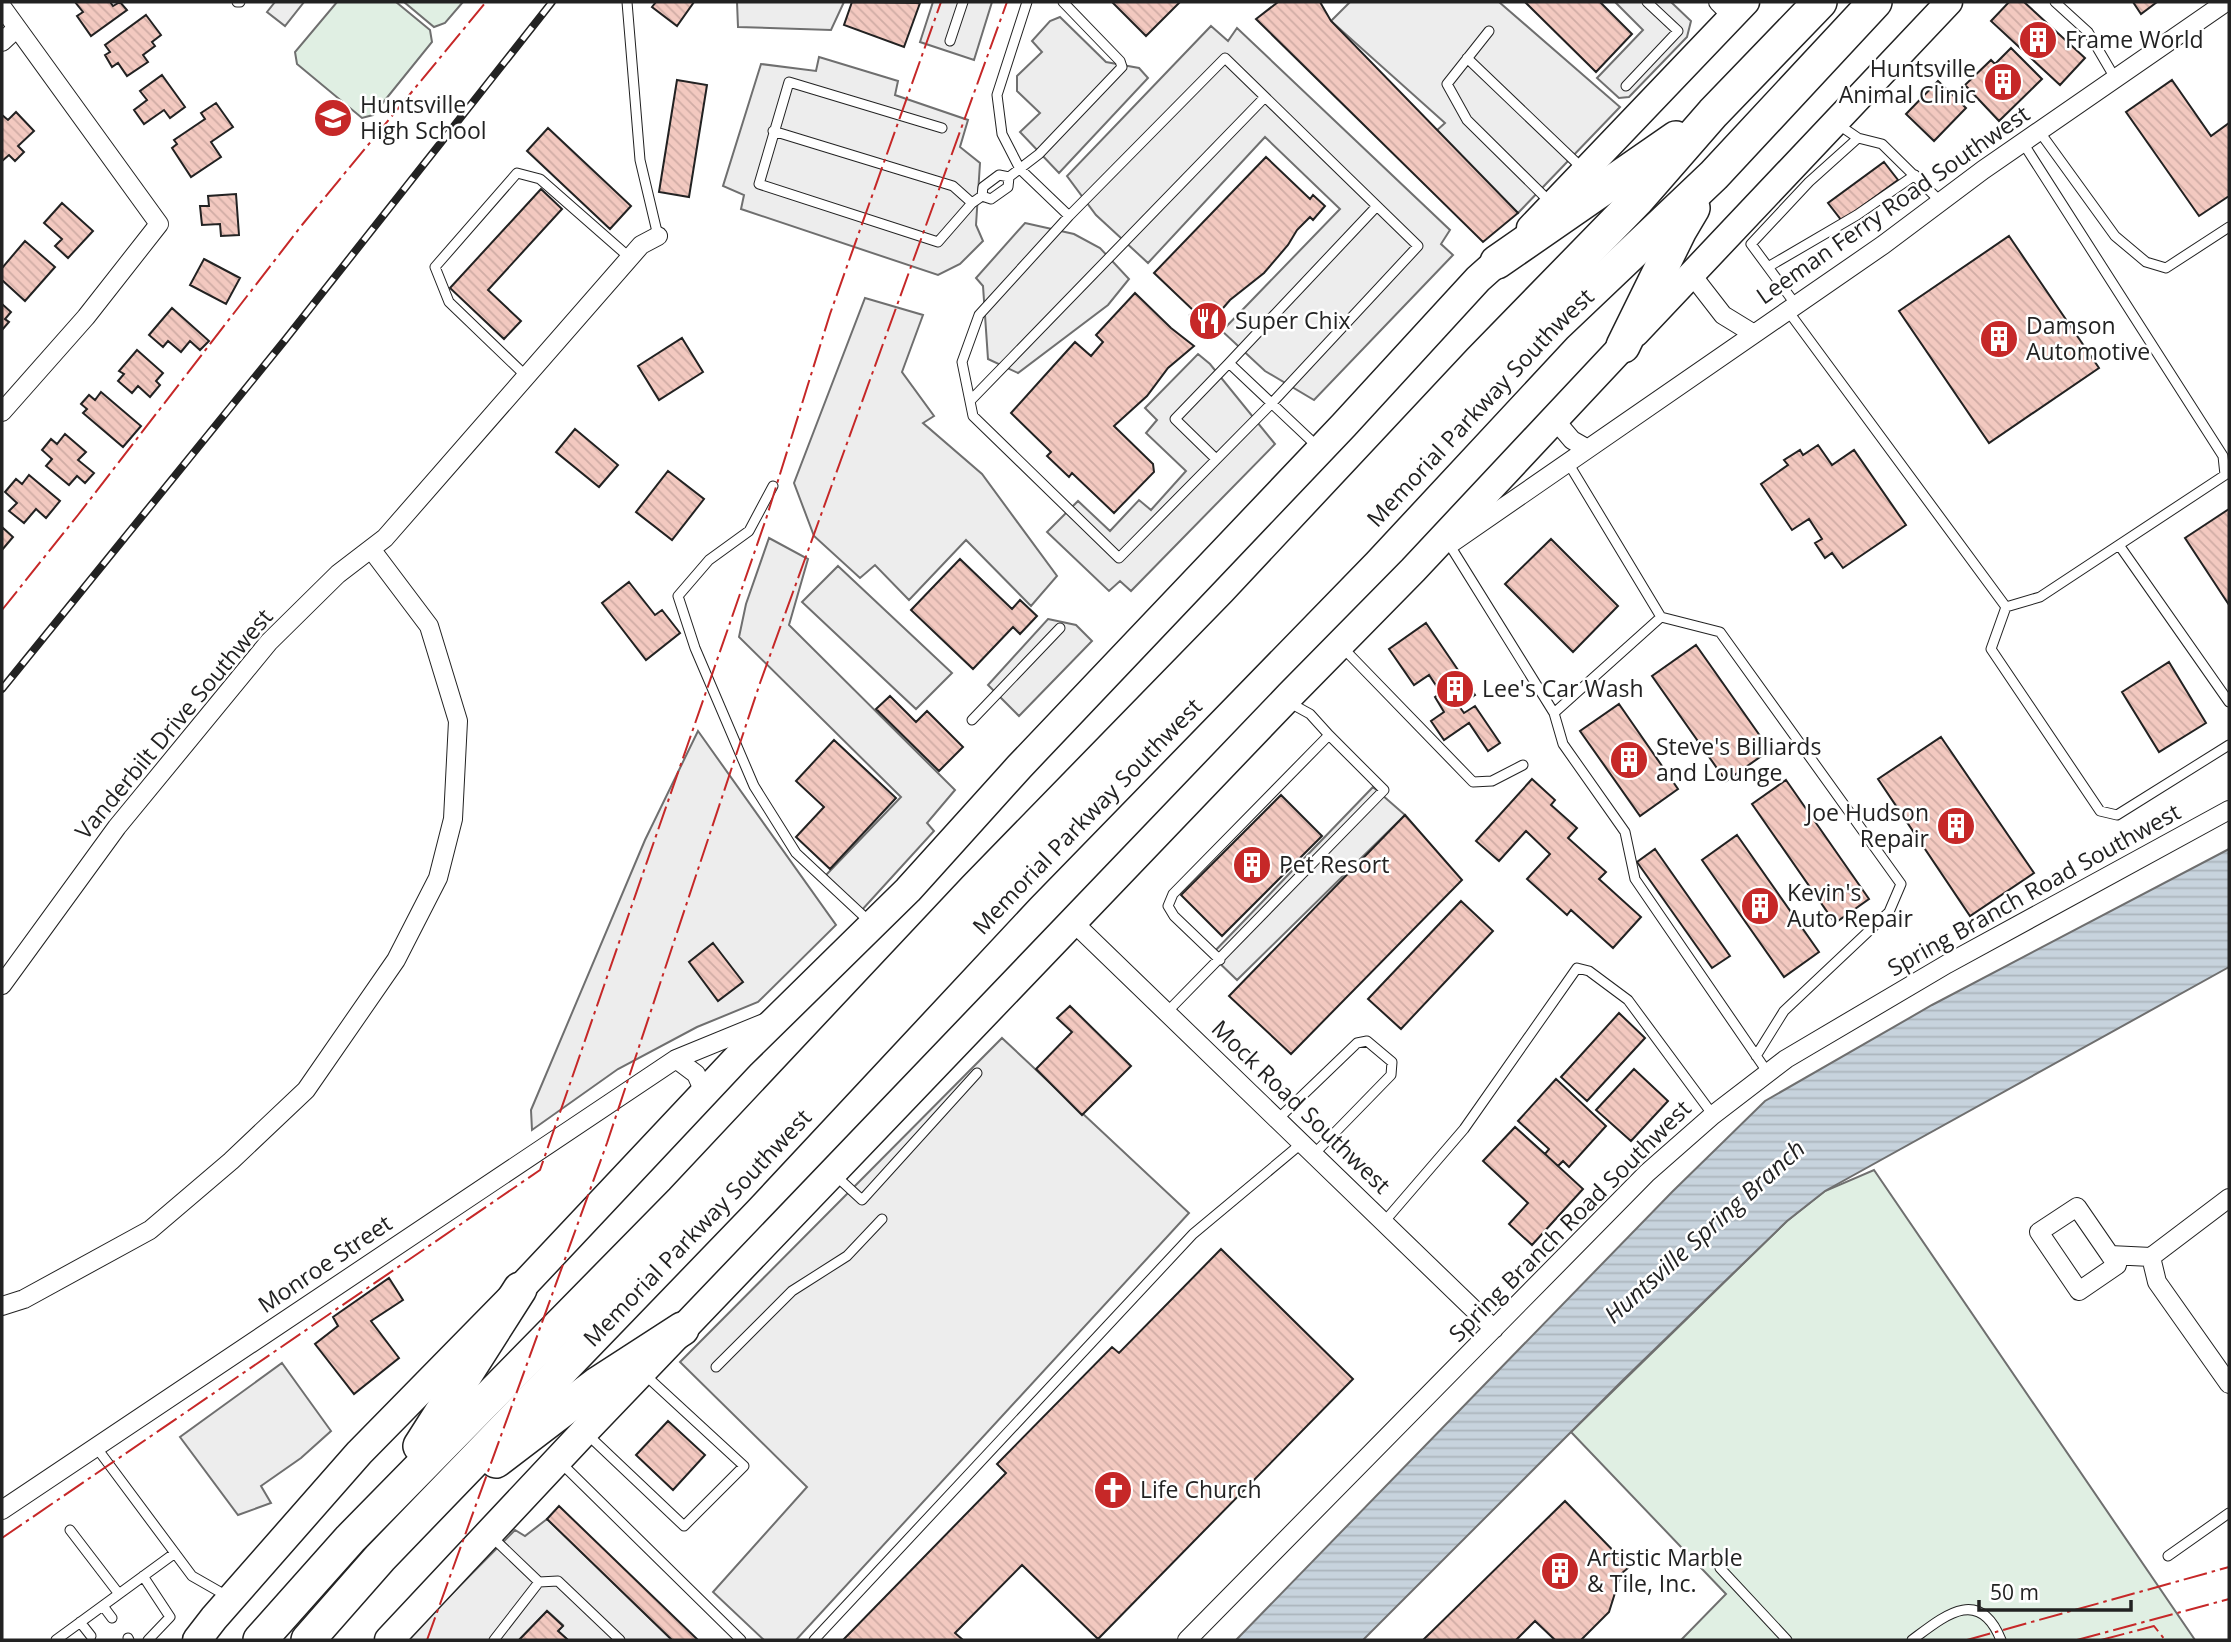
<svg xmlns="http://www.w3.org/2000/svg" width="2231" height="1642" font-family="'Open Sans',sans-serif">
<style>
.green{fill:#e0efe3;stroke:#6f6f6f;stroke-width:2}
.parking{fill:#ededed;stroke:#6f6f6f;stroke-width:2}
.water{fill:url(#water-rules);stroke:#6f6f6f;stroke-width:2}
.building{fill:url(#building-back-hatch);stroke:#222;stroke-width:2}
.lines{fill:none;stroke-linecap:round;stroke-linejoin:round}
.lane-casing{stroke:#222;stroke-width:11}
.street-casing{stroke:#222;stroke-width:20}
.secondary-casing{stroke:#222;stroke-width:29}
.primary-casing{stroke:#222;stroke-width:31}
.highway-casing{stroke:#222;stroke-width:36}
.lane{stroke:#fff;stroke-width:9}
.street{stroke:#fff;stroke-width:18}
.secondary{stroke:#fff;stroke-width:26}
.primary{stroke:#fff;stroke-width:28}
.highway{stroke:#fff;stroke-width:33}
.rail-casing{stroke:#222;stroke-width:8}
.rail{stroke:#fff;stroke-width:5;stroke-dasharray:16;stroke-linecap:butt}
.power{stroke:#c62828;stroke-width:2;stroke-dasharray:24 5 3.5 5;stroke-linecap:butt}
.labels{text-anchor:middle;stroke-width:5;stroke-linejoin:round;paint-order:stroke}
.poi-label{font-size:23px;fill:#222;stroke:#fff;text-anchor:start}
.street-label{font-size:23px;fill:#222;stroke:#fff}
.water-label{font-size:24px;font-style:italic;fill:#222;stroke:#fff}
</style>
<defs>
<pattern id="water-rules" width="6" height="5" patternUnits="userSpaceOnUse" patternTransform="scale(1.75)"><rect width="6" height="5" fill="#c7d3dd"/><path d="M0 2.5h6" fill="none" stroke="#abb5bd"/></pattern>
<pattern id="building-back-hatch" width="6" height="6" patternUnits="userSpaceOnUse" patternTransform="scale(1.75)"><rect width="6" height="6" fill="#f3c9c0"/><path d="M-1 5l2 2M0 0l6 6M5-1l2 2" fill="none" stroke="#d0aca5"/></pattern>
</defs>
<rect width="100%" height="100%" fill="#fff"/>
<path class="green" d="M 337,2 L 396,2 L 430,30 L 432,42 L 373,115 L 362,118 L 297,64 L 295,52 Z
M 404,2 L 463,2 L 445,23 L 434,27 Z
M 1874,1170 L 2195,1640 L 1681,1640 L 1726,1594 L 1571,1432 L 1787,1221 L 1825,1191 Z"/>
<path class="parking" d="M 275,2 L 304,2 L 285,26 L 267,12 Z
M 737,2 L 844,2 L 831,30 L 738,27 Z
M 933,2 L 992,2 L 974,60 L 920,42 Z
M 1350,2 L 1499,2 L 1620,107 L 1518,213 L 1435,132 L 1445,123 L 1331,21 Z
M 1615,2 L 1671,2 L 1691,21 L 1687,37 L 1629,97 L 1619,98 L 1597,78 L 1643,30 Z
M 1060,17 L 1106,62 L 1139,68 L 1148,78 L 1059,173 L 1020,132 L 1040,113 L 1017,91 L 1017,76 L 1042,52 L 1032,41 L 1050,21 Z
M 1211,26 L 1228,41 L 1237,28 L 1450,230 L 1441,244 L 1453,255 L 1314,400 L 1265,371 L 1222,331 L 1340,209 L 1265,137 L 1148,263 L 1096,215 L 1067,176 Z
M 819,57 L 898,81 L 895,95 L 968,120 L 960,147 L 980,163 L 976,225 L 983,241 L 960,264 L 938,275 L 741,209 L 744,195 L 723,186 L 761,64 L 816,71 Z
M 1025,223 L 1074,234 L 1100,248 L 1129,279 L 1108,305 L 1018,373 L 988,359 L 983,286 L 976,278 Z
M 865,298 L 923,315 L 902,372 L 934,416 L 923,423 L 982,474 L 1057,576 L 1031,606 L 966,540 L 909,600 L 875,565 L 860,578 L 814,536 L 794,483 Z
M 1198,354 L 1210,364 L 1275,444 L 1131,591 L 1120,581 L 1109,591 L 1047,532 L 1078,501 L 1110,531 L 1139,500 L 1151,510 L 1186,471 L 1146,433 L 1157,420 L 1145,408 Z
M 769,538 L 808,559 L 789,625 L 955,790 L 927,823 L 934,831 L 861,911 L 826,875 L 901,797 L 739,637 L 746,604 Z
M 838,566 L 952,673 L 916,709 L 802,602 Z
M 1048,619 L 1076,625 L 1092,641 L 1019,716 L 988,685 Z
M 698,731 L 836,925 L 758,1002 L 697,1027 L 618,1069 L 532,1130 L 531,1110 L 645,840 Z
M 1373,787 L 1405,815 L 1237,980 L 1211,955 Z
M 1002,1038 L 1189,1213 L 796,1640 L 764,1640 L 713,1592 L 807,1487 L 680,1362 Z
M 282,1363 L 331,1431 L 301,1458 L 261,1486 L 271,1503 L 238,1515 L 180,1437 Z
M 547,1519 L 672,1640 L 568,1640 L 558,1631 L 563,1625 L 547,1611 L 519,1640 L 406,1640 L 515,1530 L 525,1536 Z"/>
<path class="water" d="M 2229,849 L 2229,967 L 1825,1191 L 1787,1221 L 1622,1381 L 1363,1640 L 1236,1640 L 1672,1192 L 1765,1101 L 1932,1005 Z"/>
<path class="building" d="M 75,2 L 110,2 L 113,6 L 120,2 L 127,10 L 91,36 L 77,16 L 83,12 Z
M 656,2 L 694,2 L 677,26 L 652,7 Z
M 852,2 L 920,3 L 904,47 L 844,25 Z
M 1112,2 L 1180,2 L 1146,36 Z
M 1278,2 L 1320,2 L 1331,21 L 1518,213 L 1483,242 L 1256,19 Z
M 1525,2 L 1600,2 L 1632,34 L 1596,72 Z
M 2009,2 L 2024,2 L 2085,58 L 2060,85 L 1991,21 Z
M 2133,2 L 2157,2 L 2141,14 Z
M 146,15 L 161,35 L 152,42 L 155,46 L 143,55 L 148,62 L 127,76 L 118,63 L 112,67 L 105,55 L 110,52 L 105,45 Z
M 2011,48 L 2042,79 L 1999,121 L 1965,85 L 1991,60 L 1995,64 Z
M 162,75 L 185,107 L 170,118 L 164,110 L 144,124 L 134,110 L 147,100 L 140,91 Z
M 677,80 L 707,85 L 689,197 L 659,192 Z
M 2172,80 L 2211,136 L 2229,123 L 2229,196 L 2199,216 L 2126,112 Z
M 1938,81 L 1966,108 L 1934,141 L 1906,114 Z
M 216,103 L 233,127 L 211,142 L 221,157 L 191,177 L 172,148 L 177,144 L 174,140 L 205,119 L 201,113 Z
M 16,112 L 34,131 L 18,146 L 24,152 L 15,161 L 9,155 L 2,161 L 2,115 L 8,120 Z
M 548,128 L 631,206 L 610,229 L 527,151 Z
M 1266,157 L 1310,199 L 1313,195 L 1325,206 L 1313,220 L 1310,217 L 1297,230 L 1288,245 L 1264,273 L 1230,300 L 1205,329 L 1190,315 L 1194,311 L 1154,273 Z
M 1884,162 L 1898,180 L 1842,221 L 1828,203 Z
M 541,189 L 562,209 L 488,290 L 521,321 L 504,339 L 450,288 Z
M 236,194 L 239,235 L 221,236 L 220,224 L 202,225 L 200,206 L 209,206 L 208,196 Z
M 62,203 L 93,231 L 68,258 L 55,246 L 62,239 L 44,223 Z
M 2009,236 L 2099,368 L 1989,443 L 1899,311 Z
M 25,241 L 55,267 L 25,301 L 2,280 L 2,268 Z
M 204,259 L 240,278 L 226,304 L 190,285 Z
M 1135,293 L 1171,328 L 1194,346 L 1168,368 L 1147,396 L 1114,426 L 1153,464 L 1154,472 L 1114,513 L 1072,473 L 1069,477 L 1047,456 L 1051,452 L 1011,413 L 1075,342 L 1091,356 L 1103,342 L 1096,335 Z
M 2,304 L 11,312 L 5,319 L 9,322 L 2,330 Z
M 172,308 L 209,341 L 200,350 L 190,341 L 181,352 L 168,341 L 163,347 L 149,335 Z
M 682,338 L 703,372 L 659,400 L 638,366 Z
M 137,350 L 163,373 L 156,381 L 160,385 L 150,397 L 138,386 L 132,393 L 118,381 L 124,374 L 119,371 Z
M 101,392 L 141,426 L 123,447 L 83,413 L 87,409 L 81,404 L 89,395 L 95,400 Z
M 575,429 L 618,465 L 599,487 L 556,452 Z
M 65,434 L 86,452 L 78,460 L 94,473 L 85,483 L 77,476 L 69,485 L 46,466 L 52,459 L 42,450 L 51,439 L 57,444 Z
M 1818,445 L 1832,465 L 1854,450 L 1906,525 L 1843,568 L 1832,553 L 1825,558 L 1815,543 L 1822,539 L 1809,519 L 1792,530 L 1761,484 L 1788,465 L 1784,460 L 1800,450 L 1803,455 Z
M 668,471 L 704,499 L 672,540 L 636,512 Z
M 29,475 L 60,501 L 46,518 L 36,509 L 24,523 L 9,511 L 17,503 L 5,492 L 16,479 L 22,484 Z
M 2229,509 L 2229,605 L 2185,538 Z
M 2,527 L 13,537 L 2,550 Z
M 1551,539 L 1618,606 L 1573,652 L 1505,584 Z
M 960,559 L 1012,609 L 1020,600 L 1037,616 L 1020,634 L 1013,627 L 973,669 L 911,610 Z
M 629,582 L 655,615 L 662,610 L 680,633 L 646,660 L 602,603 Z
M 1426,623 L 1475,695 L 1459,706 L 1464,713 L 1475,706 L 1500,743 L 1488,751 L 1469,723 L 1444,740 L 1431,721 L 1444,712 L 1435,697 L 1441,693 L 1429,675 L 1414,685 L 1389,649 Z
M 1696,645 L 1770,750 L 1726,781 L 1652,676 Z
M 2169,662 L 2206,723 L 2159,752 L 2122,692 Z
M 890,696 L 916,722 L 927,711 L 963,747 L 939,771 L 876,709 Z
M 1619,704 L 1678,789 L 1640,816 L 1580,731 Z
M 1941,737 L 2034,873 L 1970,916 L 1878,779 Z
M 834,740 L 896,798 L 830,869 L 796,837 L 824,807 L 796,781 Z
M 1532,779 L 1555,800 L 1551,805 L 1577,828 L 1568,838 L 1606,872 L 1599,879 L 1641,917 L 1613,948 L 1571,910 L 1567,915 L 1527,879 L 1550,854 L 1526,831 L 1499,861 L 1476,841 Z
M 1786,780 L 1869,899 L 1835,923 L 1752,804 Z
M 1281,795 L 1322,836 L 1222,936 L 1181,895 Z
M 1405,815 L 1462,880 L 1291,1054 L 1229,996 Z
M 1737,835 L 1819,952 L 1784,977 L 1702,860 Z
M 1655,849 L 1730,956 L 1712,968 L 1637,862 Z
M 1461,901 L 1493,931 L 1401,1029 L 1368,999 Z
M 713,943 L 743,982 L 718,1001 L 689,962 Z
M 1070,1006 L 1131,1066 L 1082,1115 L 1036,1069 L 1072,1032 L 1057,1018 Z
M 1619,1013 L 1645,1038 L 1587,1101 L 1561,1077 Z
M 1634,1069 L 1668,1101 L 1631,1141 L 1596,1110 Z
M 1556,1079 L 1606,1126 L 1569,1167 L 1563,1161 L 1558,1166 L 1583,1189 L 1532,1245 L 1509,1224 L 1528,1203 L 1483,1161 L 1515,1127 L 1545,1154 L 1549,1149 L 1518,1121 Z
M 1556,1079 L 1606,1126 L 1569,1167 L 1563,1161 L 1558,1166 L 1545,1154 L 1549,1149 L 1518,1121 Z
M 1221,1249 L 1353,1379 L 1098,1639 L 1022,1565 L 955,1633 L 963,1640 L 843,1640 L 1006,1473 L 997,1464 L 1112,1347 L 1119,1353 Z
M 389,1278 L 403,1300 L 371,1321 L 399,1358 L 354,1394 L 315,1344 L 338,1326 L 333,1317 Z
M 668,1421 L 705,1455 L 673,1490 L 636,1455 Z
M 1565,1501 L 1629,1567 L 1621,1574 L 1609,1612 L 1581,1640 L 1555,1640 L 1535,1621 L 1516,1640 L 1423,1640 Z
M 559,1506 L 698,1640 L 672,1640 L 547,1519 Z
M 547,1611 L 563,1626 L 558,1631 L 568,1640 L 519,1640 Z"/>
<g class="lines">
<defs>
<path id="lane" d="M 237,2 L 240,2
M 627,2 L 640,160 L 658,236
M 1027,2 L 997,95 L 1002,134 L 1020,169 L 1069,216
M 2055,2 L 2088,32 L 2115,78
M 1489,31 L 1447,84 L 1467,120 L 1551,203
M 950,41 L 963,2
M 1225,58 L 1418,246 L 1272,403 L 1119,558 L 973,416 L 962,362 L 979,315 L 1069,216 Z
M 1467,58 L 1582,168
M 1626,86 L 1678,31 L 1647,2
M 1836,123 L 1858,138
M 942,128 L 789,82 L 759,184 L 938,242 L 972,203
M 773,131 L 953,186 L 972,203 L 982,196 L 983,187 L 999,175 L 1009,177 L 1039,154 L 1122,67 L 1120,61 L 1063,2
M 2039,131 L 2115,236 L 2146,262 L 2166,268 L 2229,227
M 982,196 L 991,199 L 1008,187 L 1009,177
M 1768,267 L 1857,215 L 1915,175
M 1796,305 L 1751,244 L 1809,182 L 1858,138 L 1882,144 L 1941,202
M 1788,311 L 2006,607 L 2040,597 L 2225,475 L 2223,456 L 2023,143
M 527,377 L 449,302 L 435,267 L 517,173 L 540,179 L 630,258
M 970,401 L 1265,97
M 1319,448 L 1229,363 L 1377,206
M 1216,459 L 1175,419 L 1229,363
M 773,486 L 749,531 L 709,560 L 678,596 L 695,648 L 754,786 L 796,853 L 871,923
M 1449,544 L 1554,713 L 1563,744 L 1625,832 L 1635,879 L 1768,1073
M 2119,545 L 2229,702
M 2006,607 L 1991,649 L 2100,811 L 2117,815 L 2229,745
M 1661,617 L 1720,632 L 1901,884 L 1889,912 L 1784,1011 L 1756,1056
M 1343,648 L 1473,782 L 1492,781 L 1523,765
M 1554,713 L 1661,617 L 1567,461
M 972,720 L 1060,628
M 1220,960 L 1174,916 L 1168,906 L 1173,894 L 1329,735 L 1310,714 L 1290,703
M 1168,1011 L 1384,790 L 1329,735
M 1278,1119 L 1357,1043 L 1367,1041 L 1392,1062 L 1391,1075 L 1314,1154
M 835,1175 L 862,1200 L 977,1073
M 1384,1222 L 1464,1129 L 1577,968 L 1589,971 L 1628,1000 L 1713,1115
M 716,1367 L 792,1291 L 847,1256 L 882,1219
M 588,1435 L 684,1526 L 744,1466 L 643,1373
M 96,1447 L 192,1576 L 227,1596
M 560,1462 L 741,1640
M 70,1530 L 119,1594
M 492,1537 L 539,1582 L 558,1581 L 620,1640
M 2168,1556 L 2229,1513
M 1720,1568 L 1787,1640
M 143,1576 L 170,1617 L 148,1640
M 103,1606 L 112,1618
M 80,1622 L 91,1636
M 128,1638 L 129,1640
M 56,1640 L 175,1553
M 494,1640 L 539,1582
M 814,1640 L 1193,1234 L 1302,1143
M 1912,1640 C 1943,1617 1979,1585 2001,1640"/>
<path id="street" d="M 1718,2 L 1732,16
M 2,7 L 159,224 L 86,317 L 2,412
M 2,42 L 17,28
M 1692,275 L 1723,315 L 1754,334
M 1555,420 L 1572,440 L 1586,448
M 1453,542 L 1883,245 L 1983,170 L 2226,2
M 1073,922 L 1494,1329
M 2,985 L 117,827 L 269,642 L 338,574 L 385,538 L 641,245 L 658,236
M 676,1059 L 696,1074 L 705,1094
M 2110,1255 L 2117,1265 L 2079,1291 L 2039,1232 L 2077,1207 L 2110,1255 L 2151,1257
M 2151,1257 L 2157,1282 L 2229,1384
M 2151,1257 L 2229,1198
M 2,1306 L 24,1299 L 150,1230 L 231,1161 L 306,1090 L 396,960 L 438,878 L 453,819 L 458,721 L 429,626 L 371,549
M 2,1510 L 676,1059 L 764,1023
M 1187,1640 L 1647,1173 L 1713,1115 L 1786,1059 L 1947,964 L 2229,810"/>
<path id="secondary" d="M 1530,228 L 1746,2
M 1636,333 L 1949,2"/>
<path id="primary" d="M 197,1640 L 214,1618 L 359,1453 L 520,1289 L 741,1054 L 908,890 L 1019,767 L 1344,425 L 1478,279 L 1497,262
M 389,1640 L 584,1432 L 1290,695 L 1413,570 L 1623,346"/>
<g id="highway">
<path d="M 1497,262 L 1676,138"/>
<path d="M 1623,346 L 1680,230 L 1693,208"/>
<path d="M 420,1446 L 520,1289"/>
<path d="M 496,1461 L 597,1384 L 682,1329"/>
<path d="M 260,1640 L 350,1539 L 682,1201 L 975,889 L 1244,613 L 1480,361 L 1638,199 L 1713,113 L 1820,2"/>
<path id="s1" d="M 308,1640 L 380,1558 L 736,1189 L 1018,887 L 1354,542 L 1555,326 L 1714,175 L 1875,2"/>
</g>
</defs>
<use href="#lane" class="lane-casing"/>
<use href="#street" class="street-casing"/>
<use href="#secondary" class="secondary-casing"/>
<use href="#primary" class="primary-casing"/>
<use href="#highway" class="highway-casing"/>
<use href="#lane" class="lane"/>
<use href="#street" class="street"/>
<use href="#secondary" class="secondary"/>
<use href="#primary" class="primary"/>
<use href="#highway" class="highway"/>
<defs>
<path id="rail" d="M 2,689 L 285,340 L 552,2"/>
</defs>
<use href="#rail" class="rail-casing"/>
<use href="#rail" class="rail"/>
<path class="power" d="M 2,610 L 78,515 L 302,225 L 486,2
M 2,1538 L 540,1170 L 766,519 L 830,314 L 941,2
M 427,1640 L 607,1143 L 760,683 L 1007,2
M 1967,1640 L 2229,1567
M 2077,1640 L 2229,1599
M 2101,1640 L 2154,1626 L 2165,1640"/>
</g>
<defs>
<symbol id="building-disc" viewBox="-11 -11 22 22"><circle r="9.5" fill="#c62828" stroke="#fff"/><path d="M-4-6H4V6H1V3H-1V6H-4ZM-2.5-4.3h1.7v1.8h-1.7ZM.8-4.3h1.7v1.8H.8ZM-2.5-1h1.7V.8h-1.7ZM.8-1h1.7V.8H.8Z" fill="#fff"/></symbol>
<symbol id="school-disc" viewBox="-11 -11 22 22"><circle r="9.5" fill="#c62828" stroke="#fff"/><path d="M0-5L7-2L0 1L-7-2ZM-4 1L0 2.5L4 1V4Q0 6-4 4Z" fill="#fff"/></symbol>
<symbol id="restaurant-disc" viewBox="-11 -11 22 22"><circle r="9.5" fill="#c62828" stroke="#fff"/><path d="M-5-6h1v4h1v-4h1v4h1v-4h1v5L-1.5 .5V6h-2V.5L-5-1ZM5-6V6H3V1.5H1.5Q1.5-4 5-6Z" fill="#fff"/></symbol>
<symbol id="church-disc" viewBox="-11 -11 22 22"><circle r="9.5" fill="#c62828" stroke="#fff"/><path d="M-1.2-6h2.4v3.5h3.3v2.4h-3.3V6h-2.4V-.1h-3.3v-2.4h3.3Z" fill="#fff"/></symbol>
</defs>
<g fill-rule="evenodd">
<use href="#building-disc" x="2016" y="18" width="44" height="44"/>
<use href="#building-disc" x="1981" y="60" width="44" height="44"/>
<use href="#school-disc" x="311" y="96" width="44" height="44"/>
<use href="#restaurant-disc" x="1186" y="299" width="44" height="44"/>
<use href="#building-disc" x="1977" y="317" width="44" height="44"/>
<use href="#building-disc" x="1433" y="667" width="44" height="44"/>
<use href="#building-disc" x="1607" y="738" width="44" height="44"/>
<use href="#building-disc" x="1934" y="804" width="44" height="44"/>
<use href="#building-disc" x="1230" y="843" width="44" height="44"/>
<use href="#building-disc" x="1738" y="884" width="44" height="44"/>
<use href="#church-disc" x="1091" y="1468" width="44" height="44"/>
<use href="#building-disc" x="1538" y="1549" width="44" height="44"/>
</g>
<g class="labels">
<g class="poi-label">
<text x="2065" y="48">Frame World</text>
<text x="1976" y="77" text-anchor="end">Huntsville<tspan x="1976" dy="26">Animal Clinic</tspan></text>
<text x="360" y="113">Huntsville<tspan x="360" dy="26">High School</tspan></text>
<text x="1235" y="329">Super Chix</text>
<text x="2026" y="334">Damson<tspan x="2026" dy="26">Automotive</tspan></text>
<text x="1482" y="697">Lee's Car Wash</text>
<text x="1656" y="755">Steve's Billiards<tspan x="1656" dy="26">and Lounge</tspan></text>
<text x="1929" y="821" text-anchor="end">Joe Hudson<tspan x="1929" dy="26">Repair</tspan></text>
<text x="1279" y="873">Pet Resort</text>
<text x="1787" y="901">Kevin's<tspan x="1787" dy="26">Auto Repair</tspan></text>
<text x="1140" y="1498">Life Church</text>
<text x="1587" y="1566">Artistic Marble<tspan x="1587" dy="26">&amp; Tile, Inc.</tspan></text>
</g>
<g class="street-label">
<text transform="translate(1893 205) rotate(-35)" y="8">Leeman Ferry Road Southwest</text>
<text dy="8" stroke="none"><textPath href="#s1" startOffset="1701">Memorial Parkway Southwest</textPath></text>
<text transform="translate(174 724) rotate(-50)" y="8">Vanderbilt Drive Southwest</text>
<text dy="8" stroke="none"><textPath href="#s1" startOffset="1134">Memorial Parkway Southwest</textPath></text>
<text transform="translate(2034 890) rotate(-29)" y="8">Spring Branch Road Southwest</text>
<text transform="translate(1301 1107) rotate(44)" y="8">Mock Road Southwest</text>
<text transform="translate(1570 1221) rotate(-45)" y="8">Spring Branch Road Southwest</text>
<text dy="8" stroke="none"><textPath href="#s1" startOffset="567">Memorial Parkway Southwest</textPath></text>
<text transform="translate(325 1264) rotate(-34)" y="8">Monroe Street</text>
</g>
<g class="water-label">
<text transform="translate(1705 1232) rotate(-42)" y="8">Huntsville Spring Branch</text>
</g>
</g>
<rect width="2231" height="1642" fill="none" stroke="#222222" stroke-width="7"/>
<path d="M1979 1600v10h152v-10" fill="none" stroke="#222222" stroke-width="3.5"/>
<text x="1990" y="1600" font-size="21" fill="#222222" stroke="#ffffff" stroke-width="5" paint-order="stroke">50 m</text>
</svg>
